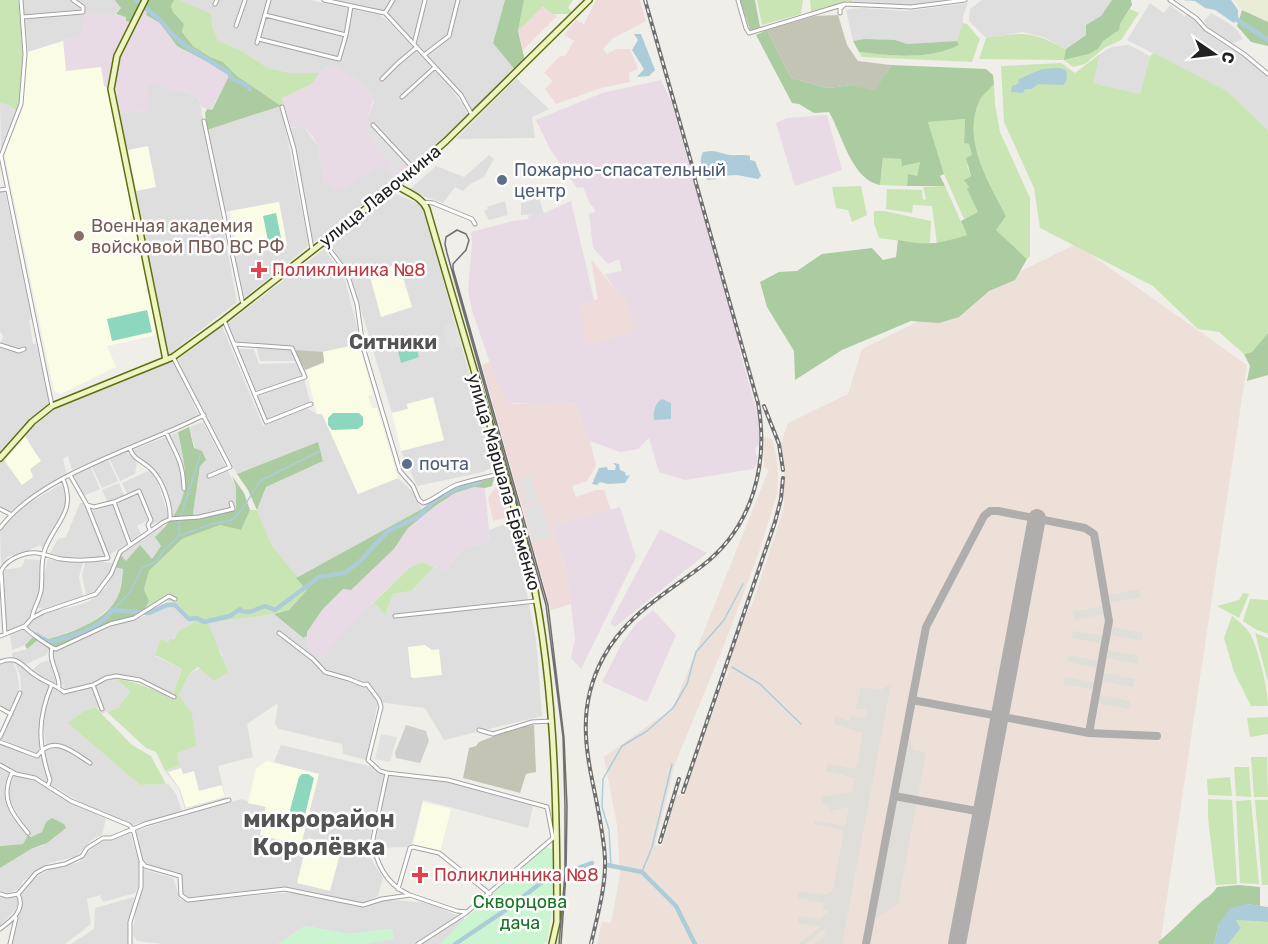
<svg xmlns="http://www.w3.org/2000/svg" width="1268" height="944" font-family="Rubik,sans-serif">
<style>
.residential{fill:#dfdede}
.commercial{fill:#efdcda}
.industrial{fill:#e8dbe5}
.education{fill:#fbfce5}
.religious{fill:#cfcfcf}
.military{fill:#ece0d9}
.airport{fill:#dfded9}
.construction{fill:#c3c4b4}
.farmland{fill:#e9edd6}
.grass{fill:#c9e5b4}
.forest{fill:#abcba1}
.park{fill:#cbf5d1}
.pitch{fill:#8ed7bf}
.parking{fill:#e1e1e1}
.water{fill:#adccd9}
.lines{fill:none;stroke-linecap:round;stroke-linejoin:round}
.stream{stroke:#adccd9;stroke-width:1.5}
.river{stroke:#adccd9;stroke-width:4.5}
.taxiway{stroke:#b0aeac;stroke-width:8}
.runway{stroke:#b0aeac;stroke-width:18}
.street-casing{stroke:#a2a2a2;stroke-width:5}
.secondary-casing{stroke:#5f6f10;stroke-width:8}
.street{stroke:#fff;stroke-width:3}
.secondary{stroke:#eef4c2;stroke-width:5}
.tram{stroke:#6f6f6f;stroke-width:1.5}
.rail-casing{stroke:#6f6f6f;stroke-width:4}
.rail{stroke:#fff;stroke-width:1.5;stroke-dasharray:4.5;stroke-linecap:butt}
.service-dot{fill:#5c6f8a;stroke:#fff;stroke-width:2}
.education-dot{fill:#8d6e63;stroke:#fff;stroke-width:2}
.health-dot{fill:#e0444e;stroke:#fff;stroke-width:2}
.labels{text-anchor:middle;stroke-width:5;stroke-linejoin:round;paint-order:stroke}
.service-label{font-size:18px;fill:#4e5e75;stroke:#fff;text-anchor:start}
.street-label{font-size:18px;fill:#212121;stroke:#fff}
.education-label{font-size:18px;fill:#785e54;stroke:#fff;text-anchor:start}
.health-label{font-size:18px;fill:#be3a42;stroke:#fff;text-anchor:start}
.park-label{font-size:18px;fill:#177625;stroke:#fff}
.neighbourhood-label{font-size:20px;font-weight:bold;fill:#545454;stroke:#fff}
.district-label{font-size:24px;font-weight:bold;fill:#545454;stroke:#fff}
</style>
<rect width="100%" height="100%" fill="#f0eee8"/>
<path class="residential" d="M 23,0 L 116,0 L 121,8 L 114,16 L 81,35 L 28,52 Z
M 180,0 L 310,0 L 380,15 L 390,23 L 448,85 L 463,105 L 468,116 L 410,167 L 367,120 L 374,101 L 332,65 L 319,73 L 290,73 L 268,68 L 242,51 L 218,42 L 212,26 L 189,5 Z
M 332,0 L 505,0 L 493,43 L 515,70 L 472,113 L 461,95 L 426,53 L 387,14 Z
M 852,0 L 948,0 L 910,5 L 853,4 Z
M 982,0 L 1112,0 L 1101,16 L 1087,25 L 1086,35 L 1066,49 L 1043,37 L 1022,32 L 986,38 L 969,21 L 970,9 Z
M 968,3 L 963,16 L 963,26 L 957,41 L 907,44 L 880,39 L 853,41 L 846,10 L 861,8 L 907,11 Z
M 1150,3 L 1164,13 L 1170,5 L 1185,17 L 1188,11 L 1210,35 L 1251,61 L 1268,78 L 1268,130 L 1227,91 L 1127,40 Z
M 1211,13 L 1230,24 L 1237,30 L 1243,39 L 1231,44 L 1213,33 L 1204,21 Z
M 1129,45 L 1150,56 L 1140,94 L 1092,83 L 1100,54 L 1111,47 Z
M 516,78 L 549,109 L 532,117 L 535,138 L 456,139 Z
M 156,83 L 177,92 L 179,89 L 199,98 L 237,302 L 168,355 L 119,113 L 148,111 L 146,84 Z
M 0,103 L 9,105 L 17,111 L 1,151 Z
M 281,106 L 309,246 L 243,299 L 233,249 L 245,246 L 247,254 L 287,246 L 279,202 L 225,212 L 208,130 Z
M 303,126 L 318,146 L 324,182 L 383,165 L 395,179 L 313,243 L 291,128 Z
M 489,155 L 494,159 L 484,177 L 470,184 L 463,191 L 455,187 L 443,203 L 423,196 L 410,189 L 436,166 L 464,177 Z
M 5,191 L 32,319 L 29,320 L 33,344 L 36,344 L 50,402 L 28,421 L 3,452 L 0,451 L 0,346 L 3,336 L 0,331 L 0,192 Z
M 396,194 L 422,205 L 495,466 L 483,472 L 417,486 L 401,451 L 444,440 L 433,398 L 407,404 L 408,409 L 392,413 L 350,273 L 330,245 Z
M 539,198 L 544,214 L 521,215 L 521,203 Z
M 505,201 L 508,215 L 489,220 L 484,211 L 488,209 L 487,207 Z
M 324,249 L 344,276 L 360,339 L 359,344 L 323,352 L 324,363 L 306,370 L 300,361 L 260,361 L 256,346 L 235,344 L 227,324 Z
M 222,326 L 263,426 L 307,408 L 317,414 L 322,413 L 358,494 L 398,478 L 415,494 L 422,509 L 296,578 L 272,546 L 257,510 L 266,487 L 323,461 L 318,443 L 237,474 L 177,360 Z
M 237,349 L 254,349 L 259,364 L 296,363 L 305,382 L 310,402 L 267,421 Z
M 173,361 L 199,416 L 72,470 L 68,456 L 63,459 L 67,476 L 8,512 L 0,507 L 0,462 L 3,459 L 22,485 L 30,469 L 40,461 L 25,435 L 53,409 L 70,399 Z
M 203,422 L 236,487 L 237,510 L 192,520 L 200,466 L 189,427 Z
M 178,432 L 184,462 L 185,492 L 180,507 L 172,517 L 158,478 L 152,468 L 132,454 L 133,450 Z
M 126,452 L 137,462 L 135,474 L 120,481 L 109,458 Z
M 108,459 L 118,481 L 102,488 L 91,465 Z
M 90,466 L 100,489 L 83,496 L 74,476 Z
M 150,470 L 156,477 L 169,518 L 151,525 L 140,491 L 128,495 L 122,483 Z
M 119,483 L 124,496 L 108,503 L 102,490 Z
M 61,484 L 65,491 L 66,501 L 64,514 L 60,525 L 43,549 L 40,545 L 20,555 L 8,556 L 1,566 L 0,530 L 13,513 Z
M 138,494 L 148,520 L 137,526 L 141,534 L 134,540 L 130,540 L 115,504 Z
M 80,503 L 84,503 L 106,555 L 102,557 L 67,558 L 49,555 L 58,539 L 66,537 Z
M 113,504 L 128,543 L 108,556 L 92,511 Z
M 511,522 L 517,544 L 536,640 L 542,716 L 444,740 L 425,708 L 378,702 L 366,760 L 343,754 L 342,744 L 279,729 L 275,724 L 278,703 L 247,724 L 253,757 L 218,766 L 226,799 L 185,809 L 179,789 L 165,771 L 180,765 L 177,753 L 184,703 L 179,695 L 189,674 L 223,656 L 215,644 L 208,623 L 274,614 L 302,638 L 307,636 L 308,649 L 364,611 L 374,602 L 385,615 L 393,594 L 411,591 L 434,567 L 445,571 L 463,549 L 490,540 L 489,530 Z
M 161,524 L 164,527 L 155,537 L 161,546 L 152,559 L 126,561 L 119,553 Z
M 25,559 L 41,560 L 39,590 L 29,621 L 24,625 L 8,631 L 5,622 L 3,570 L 22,567 Z
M 48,559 L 63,561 L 84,559 L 79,577 L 83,597 L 42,609 L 37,607 Z
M 86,560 L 114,563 L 107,580 L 97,592 L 86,595 L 82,575 Z
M 115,567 L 123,568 L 119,596 L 112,606 L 88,625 L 48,639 L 37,633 L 25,645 L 12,650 L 10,635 L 12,633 L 24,629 L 36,616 L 47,611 L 72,607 L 88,602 L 106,587 Z
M 173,601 L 188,613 L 193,623 L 178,631 L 173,639 L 155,656 L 182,669 L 172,695 L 136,678 L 112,676 L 96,683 L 66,690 L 60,682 L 51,654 L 52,652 L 115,625 L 144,616 L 162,604 Z
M 40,638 L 49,650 L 46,655 L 24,665 L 12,657 L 12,653 L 27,649 Z
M 12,660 L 17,672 L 19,685 L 18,693 L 9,711 L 0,706 L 0,663 Z
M 50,660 L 57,682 L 53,683 L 37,676 L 31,671 L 40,663 Z
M 14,661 L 25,668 L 35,678 L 50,685 L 42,705 L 40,718 L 40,751 L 34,754 L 1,739 L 21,689 L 20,675 Z
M 113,678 L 116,679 L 130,691 L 119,707 L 102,714 L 95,707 L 84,711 L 69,723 L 140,785 L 168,784 L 176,794 L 182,811 L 133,825 L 85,805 L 36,776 L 18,772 L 0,763 L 0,743 L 35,757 L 46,748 L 42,717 L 53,688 L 63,694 L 97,685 Z
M 281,745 L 377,768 L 384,775 L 367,852 L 383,878 L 378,896 L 362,904 L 294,888 L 190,897 L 181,896 L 177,875 L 142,862 L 134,831 L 241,799 L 266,807 L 319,774 L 274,762 Z
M 0,767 L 10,772 L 5,785 L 4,794 L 16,818 L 28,835 L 23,844 L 0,846 Z
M 389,772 L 441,780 L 533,806 L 528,828 L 423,800 L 411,847 L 374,848 Z
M 13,774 L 38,782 L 81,807 L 106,819 L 102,835 L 94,838 L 75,857 L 49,863 L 23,881 L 20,888 L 9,893 L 0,891 L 0,868 L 31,849 L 42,846 L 66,828 L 46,822 L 42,832 L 31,837 L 8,797 L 8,787 Z
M 130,833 L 139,862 L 138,886 L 135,893 L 103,902 L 100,895 L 87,899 L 91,924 L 65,944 L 11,944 L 21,908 L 21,890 L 36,877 L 51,869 L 79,862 L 92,845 Z
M 142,869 L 173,878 L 180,899 L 190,901 L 297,892 L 366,907 L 379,899 L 429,903 L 465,919 L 441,944 L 361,944 L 393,939 L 392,929 L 349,934 L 305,926 L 278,944 L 163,944 L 137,941 L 133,934 L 137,899 L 142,887 Z
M 17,893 L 19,897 L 17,908 L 0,926 L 0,895 Z
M 134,897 L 128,932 L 129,944 L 71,944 L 94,929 L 95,908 Z"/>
<path class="commercial" d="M 596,0 L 640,0 L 646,21 L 612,39 L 603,49 L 607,54 L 616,49 L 630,49 L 638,69 L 629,73 L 630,82 L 601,88 L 556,104 L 545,89 L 553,81 L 544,73 L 560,56 L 565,56 L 574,41 L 564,35 L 576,20 L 584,24 Z
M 543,5 L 552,14 L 558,15 L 523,50 L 518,31 Z
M 591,259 L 615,289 L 626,299 L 636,331 L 595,343 L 584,342 L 579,303 L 598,299 Z
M 490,362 L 494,374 L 513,404 L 532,403 L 534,407 L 561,402 L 575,404 L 579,412 L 586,435 L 590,441 L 596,466 L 587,481 L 572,486 L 576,497 L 596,490 L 604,490 L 611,510 L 555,525 L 554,536 L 567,570 L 571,604 L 551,610 L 482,365 Z
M 501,480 L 512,516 L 493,521 L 488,498 Z"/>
<path class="industrial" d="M 143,9 L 147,12 L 146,15 L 160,23 L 177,46 L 225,71 L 229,76 L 211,110 L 201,107 L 199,98 L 180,89 L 177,92 L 156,83 L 154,85 L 146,84 L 149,111 L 119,113 L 115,78 L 119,57 Z
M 84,13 L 126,16 L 132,22 L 113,62 L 108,89 L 104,86 L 66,72 L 63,41 L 81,35 Z
M 332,65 L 357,79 L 374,96 L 367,120 L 410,167 L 395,179 L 383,165 L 339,191 L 324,182 L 318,146 L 313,137 L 303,126 L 291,128 L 282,98 L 312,84 L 319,73 Z
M 661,80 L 671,101 L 740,342 L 738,344 L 758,417 L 760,444 L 755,448 L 758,462 L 753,469 L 685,480 L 659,472 L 649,438 L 638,449 L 620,452 L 590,441 L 586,435 L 579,412 L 575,404 L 561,402 L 534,407 L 532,403 L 508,403 L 494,374 L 472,311 L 468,290 L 472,243 L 471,232 L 513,221 L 528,219 L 529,215 L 544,213 L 571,201 L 594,300 L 579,304 L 584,322 L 584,342 L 595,343 L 635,331 L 626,299 L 615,289 L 605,274 L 622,271 L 619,259 L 608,264 L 593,248 L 589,214 L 595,212 L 594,208 L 590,204 L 583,187 L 577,188 L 550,149 L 536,120 L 602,93 Z
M 827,115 L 842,170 L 795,186 L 776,123 L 787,118 Z
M 474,487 L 485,488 L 490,540 L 463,549 L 445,571 L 422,562 L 409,568 L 364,611 L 320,661 L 308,649 L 307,632 L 322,610 L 343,589 L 351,590 L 394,549 L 408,528 L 435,506 L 455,493 Z
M 620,507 L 636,557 L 581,669 L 571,658 L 575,640 L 567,570 L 554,536 L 555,525 Z
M 660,529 L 707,553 L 615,627 L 610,623 Z
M 653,610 L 676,635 L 647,702 L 602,682 L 622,643 L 636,624 Z"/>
<path class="education" d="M 63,41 L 66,71 L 101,67 L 104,86 L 108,89 L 147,287 L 145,292 L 149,293 L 156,335 L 107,346 L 116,367 L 61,394 L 54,391 L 4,152 L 23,103 L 28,52 Z
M 148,146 L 156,187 L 136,191 L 128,150 Z
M 279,202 L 287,246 L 247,254 L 245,246 L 237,247 L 230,211 Z
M 399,264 L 412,307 L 381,317 L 369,273 Z
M 359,344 L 373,394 L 368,396 L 372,408 L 377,408 L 398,478 L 358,494 L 322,414 L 317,414 L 306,370 L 324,363 L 323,352 Z
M 433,397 L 444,440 L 401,451 L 392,413 L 408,409 L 407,404 Z
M 25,437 L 41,461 L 30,469 L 33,477 L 22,485 L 5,461 Z
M 425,645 L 432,650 L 439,649 L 442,675 L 414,678 L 411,677 L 408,647 Z
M 266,761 L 319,774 L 301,845 L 260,835 L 266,807 L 248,803 L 256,769 Z
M 181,768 L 183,774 L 194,771 L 199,791 L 222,785 L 225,797 L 186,808 L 180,789 L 168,772 Z
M 423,802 L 451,809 L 440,852 L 413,846 Z
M 308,838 L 342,847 L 330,891 L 297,883 Z"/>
<path class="religious" d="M 406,725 L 426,731 L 429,741 L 420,763 L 396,758 L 395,753 Z"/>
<path class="military" d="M 1076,244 L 1247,365 L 1160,944 L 597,944 L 602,922 L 611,923 L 620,875 L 617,825 L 604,757 L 673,708 L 769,469 L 764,468 L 764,437 L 772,439 L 776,454 L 778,473 L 777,494 L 759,552 L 726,640 L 675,764 L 655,845 L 662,846 L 676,794 L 684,796 L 725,677 L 727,677 L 729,672 L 727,671 L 741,624 L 753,602 L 784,507 L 784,466 L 780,446 L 788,423 L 848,394 L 862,349 Z"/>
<path class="airport" d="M 1139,589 L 1141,597 L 1110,603 L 1108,595 Z
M 1104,606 L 1105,614 L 1074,620 L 1073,612 Z
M 1113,627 L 1143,633 L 1142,641 L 1111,635 Z
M 1073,631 L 1104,636 L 1103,644 L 1072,638 Z
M 1108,650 L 1139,656 L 1137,664 L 1107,658 Z
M 1069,655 L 1099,661 L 1098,668 L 1067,662 Z
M 1104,673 L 1135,679 L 1133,687 L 1103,681 Z
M 1065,677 L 1095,683 L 1094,690 L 1063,684 Z
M 891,684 L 842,944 L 814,944 L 824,937 L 825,928 L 805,944 L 798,944 L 821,927 L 798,923 L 799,916 L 820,919 L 829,911 L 823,909 L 824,903 L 798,898 L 799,891 L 827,895 L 833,890 L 844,830 L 814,824 L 815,821 L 845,826 L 849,807 L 830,811 L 828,804 L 823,805 L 821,797 L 852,792 L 855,778 L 826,771 L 828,764 L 853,769 L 857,765 L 863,733 L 834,724 L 835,716 L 849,721 L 851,716 L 865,718 L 867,709 L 856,709 L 861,687 L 880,690 Z
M 1100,695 L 1130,701 L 1129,709 L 1098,703 Z
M 908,737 L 914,750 L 926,752 L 898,903 L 873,921 Z"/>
<path class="construction" d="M 838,15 L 847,45 L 858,61 L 891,65 L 875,92 L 852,85 L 828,88 L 791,78 L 767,30 L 815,16 Z
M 295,350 L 323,352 L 324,362 L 305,370 Z
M 534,725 L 536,772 L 526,774 L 520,793 L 463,778 L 469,748 L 476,746 L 479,742 L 489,738 L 523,726 Z"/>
<path class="farmland" d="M 1234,0 L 1268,0 L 1268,22 L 1242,10 Z"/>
<path class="grass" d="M 0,0 L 18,0 L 20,6 C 23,35 29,85 17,111 L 9,105 L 0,103 Z
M 174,0 L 180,0 L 211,14 L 212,26 L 218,41 L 242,51 L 268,68 L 290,73 L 319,73 L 312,84 L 282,98 L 284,105 L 281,106 L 237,76 L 223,62 L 210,57 L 193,46 L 182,32 L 184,24 L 173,12 L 171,6 Z
M 524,0 L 573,0 L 568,7 L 573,14 L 552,14 L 543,6 L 518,31 Z
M 757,0 L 803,0 L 801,14 L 762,25 Z
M 810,0 L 852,0 L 852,4 L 848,1 L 814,13 L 811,11 Z
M 1130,9 L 1139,13 L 1121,40 L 1104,48 L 1085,64 L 1073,67 L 1064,60 L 979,59 L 986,38 C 1025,32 1030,31 1066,49 L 1065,60 L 1089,54 L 1098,49 L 1103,41 L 1120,24 Z
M 963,23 L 967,24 L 980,39 L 972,62 L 862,57 L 859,52 C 890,56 930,60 959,45 L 957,41 Z
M 1154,53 L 1227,91 L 1268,130 L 1268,333 L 1252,352 L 1244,354 L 1219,332 L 1198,329 L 1153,286 L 1040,228 L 1034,188 L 1004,122 L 1001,66 L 1061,63 L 1075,73 L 1100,54 L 1093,83 L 1140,94 L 1150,56 Z
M 994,84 L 995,104 L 1000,132 L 1030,198 L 1030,256 L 1027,259 L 996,230 L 1006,216 C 989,183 962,141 979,102 C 981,96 989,90 994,84 Z
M 965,119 L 964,142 L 969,144 L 972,155 L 967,166 L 971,176 L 965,179 L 969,187 L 967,189 L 979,213 L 964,219 L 944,174 L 928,122 Z
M 883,158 L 901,159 L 902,165 L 920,161 L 917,176 L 908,175 L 907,186 L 880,185 Z
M 861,186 L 867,215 L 852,222 L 848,210 L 836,208 L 832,187 Z
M 945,186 L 967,235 L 937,244 L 932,206 L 913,205 L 912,213 L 886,209 L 887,189 L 922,190 L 923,200 L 926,199 L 923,187 Z
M 874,211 L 884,211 L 931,221 L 930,245 L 879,238 L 874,223 Z
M 250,510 L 257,510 L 272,546 L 308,590 L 289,610 L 274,614 L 208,623 L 228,672 L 214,681 L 198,667 L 189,674 L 179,695 L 192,714 L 196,746 L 177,753 L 180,765 L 165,771 L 156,752 L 146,748 L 107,712 L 119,707 L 130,691 L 116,679 C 137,682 152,688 171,699 L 182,669 L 155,655 L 161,639 L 168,643 L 170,639 L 174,639 L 178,631 L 193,623 C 188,613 176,598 164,601 C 157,602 149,610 143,613 L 149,601 L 144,589 L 149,571 L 182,539 L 220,525 L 241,530 Z
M 422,562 L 434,567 L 411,591 L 393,594 L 385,615 L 374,602 L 409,568 Z
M 1243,593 L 1249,594 L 1239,618 L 1217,606 L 1239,600 Z
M 1250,599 L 1268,600 L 1268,634 L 1255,629 L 1243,621 Z
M 1232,616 C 1238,621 1244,625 1249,632 C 1258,646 1268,689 1268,706 L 1251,706 L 1234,672 L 1224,638 Z
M 1255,633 L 1268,638 L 1268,682 Z
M 95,707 L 132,745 L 151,756 L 166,784 L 140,785 L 68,723 L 84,711 Z
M 1268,717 L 1268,734 L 1250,737 L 1247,718 Z
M 1251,757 L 1267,757 L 1268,797 L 1254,797 Z
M 1234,767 L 1249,767 L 1251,797 L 1236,796 Z
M 1230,777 L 1232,796 L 1208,795 L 1207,779 Z
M 1208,799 L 1232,800 L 1237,884 L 1216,885 L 1208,818 Z
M 1251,800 L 1259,884 L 1240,883 L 1236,801 Z
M 1255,800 L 1268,800 L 1268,885 L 1262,885 Z
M 1236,920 L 1268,922 L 1268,944 L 1228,944 L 1241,928 Z"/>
<path class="forest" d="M 115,0 L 143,0 L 130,22 L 126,21 L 126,17 L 116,14 L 121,8 Z
M 148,0 L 174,0 L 171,6 L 173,12 L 184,24 L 182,32 L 193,46 L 210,57 L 223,62 L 237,76 L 281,106 L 207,130 L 205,113 L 207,109 L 212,110 L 229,76 L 225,71 L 177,46 L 160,23 L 146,15 L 147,12 L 143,9 Z
M 505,0 L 524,0 L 518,31 L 525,61 L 515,70 L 493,43 Z
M 740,0 L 755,0 L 760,27 L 750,30 Z
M 1112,0 L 1131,0 L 1132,5 L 1120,24 L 1119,30 L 1103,41 L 1098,49 L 1089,54 L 1064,60 L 1066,49 L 1086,35 L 1086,25 L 1101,16 Z
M 1242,10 L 1268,22 L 1268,46 L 1251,42 L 1237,26 Z
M 767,30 L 791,78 L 828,88 L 852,85 L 875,91 L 891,65 L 986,69 L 993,75 L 994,84 C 989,90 981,96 979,102 C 962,141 989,183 1006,216 L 996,230 L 1027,259 L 1015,280 L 989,291 L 959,317 L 939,323 L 911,321 L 842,350 L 795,380 L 794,351 L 767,307 L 760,282 L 779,272 L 797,271 L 822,254 L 872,248 L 883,260 L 896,257 L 898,240 C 929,246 937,244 967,235 L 961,221 L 978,212 L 967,189 L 969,187 L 964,180 L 971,176 L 966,158 L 972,155 L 969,144 L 964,143 L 965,119 L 928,122 L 944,174 L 940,176 L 945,186 L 907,186 L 908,174 L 917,176 L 920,162 L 902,166 L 901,159 L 883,158 L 880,185 C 851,179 843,136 829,112 L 814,113 L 799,104 L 792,103 L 756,35 Z
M 865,39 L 895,40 L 907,44 L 957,41 L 959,45 C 930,60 890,56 859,52 L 853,41 Z
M 1268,333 L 1268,375 L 1247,381 L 1250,366 L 1244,354 L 1252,352 Z
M 189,427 L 194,448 L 202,451 L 206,460 L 200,466 L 192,520 L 236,510 L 236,487 L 232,476 L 244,493 L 250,510 L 241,530 L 220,525 L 182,539 L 149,571 L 144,589 L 149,601 L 143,613 L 49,650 L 40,638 L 27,649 L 25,645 L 37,633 L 48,639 C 71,633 108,620 118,596 C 122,588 122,577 123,569 L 115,567 L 119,553 L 126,561 L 140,545 L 152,559 L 161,546 L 155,537 C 193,500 188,480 178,432 Z
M 318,442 L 323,461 L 266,487 L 257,510 L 248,490 L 237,474 Z
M 494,478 L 492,486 L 485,488 L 474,487 L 455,493 L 435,506 L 408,528 L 394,549 L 351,590 L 343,589 L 322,610 L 307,632 L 307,636 L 303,638 L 274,614 L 289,610 L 307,590 L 296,578 L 422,509 L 442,493 L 459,486 Z
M 52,818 L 64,824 L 66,828 L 47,843 L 31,849 L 0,868 L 0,846 L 23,844 L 28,835 L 31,837 L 42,832 L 46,822 Z
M 1239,885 L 1260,887 L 1260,906 L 1248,904 L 1219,924 L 1214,944 L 1159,944 L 1158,942 C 1173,930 1185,917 1199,904 C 1205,898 1212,896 1217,887 Z"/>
<path class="park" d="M 546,847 L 555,850 L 555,890 L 547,942 L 542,944 L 441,944 L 465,919 Z
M 305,926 L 349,934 L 392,929 L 393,939 L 361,944 L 278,944 Z"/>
<path class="pitch" d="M 276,213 L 281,238 L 268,241 L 263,216 Z
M 147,310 L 152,332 L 112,341 L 107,319 Z
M 416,346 L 419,357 L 401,363 L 398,351 Z
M 333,413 L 359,413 L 363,417 L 363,425 L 358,429 L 332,430 L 328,425 L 328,418 Z
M 302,774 L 308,774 L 314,778 L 305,815 L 297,818 L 293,816 L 290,810 L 299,777 Z"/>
<path class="parking" d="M 372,126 L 406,163 L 392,174 L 388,160 L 365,132 Z
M 455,323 L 461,347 L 450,350 L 443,327 Z
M 531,476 L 538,500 L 526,503 L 519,479 Z
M 541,502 L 551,537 L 533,542 L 525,507 Z
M 381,734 L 397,737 L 390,762 L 375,759 Z"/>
<path class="water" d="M 1182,0 L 1231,0 L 1238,10 L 1238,18 L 1234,23 L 1215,10 L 1205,8 L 1195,1 Z
M 634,34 L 641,34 L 655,70 L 649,76 L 637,77 L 644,69 L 632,50 L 638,40 Z
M 1059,68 L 1066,70 L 1067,78 L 1064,85 L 1038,84 L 1032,89 L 1025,89 L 1023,93 L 1011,92 L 1012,86 L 1018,84 L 1019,79 L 1042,69 Z
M 710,151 C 718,151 723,154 730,155 C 737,156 744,154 750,156 L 750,160 L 755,161 L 761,176 L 758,179 L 737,175 L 718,176 L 717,179 L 707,180 C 702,171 698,162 703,152 Z
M 662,399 L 671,403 L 671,419 L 654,420 C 653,412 655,403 662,399 Z
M 613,463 L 619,464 L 620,470 L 625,472 L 626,476 L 630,475 L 625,483 L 608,484 L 600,482 L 597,485 L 592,484 L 599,468 L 607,467 L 608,470 L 615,470 L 616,466 Z
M 1248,904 L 1268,907 L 1268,922 L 1236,920 L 1241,928 L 1228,944 L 1214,944 L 1219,924 L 1230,908 Z"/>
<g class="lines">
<path class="stream" d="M 179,536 L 179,522 L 200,456
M 113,610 L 131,591 L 142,568 L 157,561 L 164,550 L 179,536 L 211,524 L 232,520 L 243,508 L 260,481 L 320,451
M 732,667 L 760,684 L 801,724
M 611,866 L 609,830 L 602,807 L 603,779 L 622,746 L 647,731 L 673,708 L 687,684 L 696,652 L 724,620 L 743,584
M 642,872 L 652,847 L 672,764"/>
<path class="river" d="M 136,0 L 160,20 L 172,34 L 183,44 L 229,73 L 232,79 L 245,84 L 250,89
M 1233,17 L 1268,40
M 34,634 L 49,642 C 73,636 97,631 113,610 L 149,613 L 167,605 L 175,605 L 189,619 L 197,618 L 204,622 L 230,616 L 240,609 L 241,611 L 250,612 L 265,606 L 275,610 L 319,577 L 344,573 L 358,563 L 388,531 L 418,517 L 435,500 L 455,489 L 479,482
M 607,865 L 642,872 L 676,906 L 695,944
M 575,869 L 592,863
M 455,944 L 510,907 L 542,882 L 554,877"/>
<path class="taxiway" d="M 912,700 L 926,627 L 984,516 L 990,511 L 998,511 L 1085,528 L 1094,534 L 1109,621 L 1089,733
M 894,796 L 982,812
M 866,944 L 912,700 L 1089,733 L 1157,736"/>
<path class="runway" d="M 957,944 L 1037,518"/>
<defs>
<path id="street" d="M 21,0 L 25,54 L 21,104 L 1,156 L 52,406
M 324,0 L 385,13 L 461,95 L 472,115
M 738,0 L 746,28 L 749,33 L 845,4
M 1170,0 L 1196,18 L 1206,29 L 1244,54 L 1268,74
M 215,4 L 217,0
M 385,13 L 393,0
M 840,13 L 840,9 L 845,4 L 911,7 L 965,0
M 265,15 L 346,35
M 23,17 L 83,12 L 83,7 L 73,0
M 236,26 L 245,0
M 259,39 L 339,59 L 346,35 L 351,6
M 257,43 L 269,0
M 414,44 L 425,0
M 424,55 L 449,36 L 458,0
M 382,79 L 398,63 L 417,47
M 402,97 L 435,67
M 282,107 L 294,149 L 312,249
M 204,121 L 243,305
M 373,125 L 414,169
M 0,190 L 7,189
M 423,202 L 433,203 L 472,219 L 475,224
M 324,242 L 347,273 L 357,304 L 363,347 L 400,471 L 413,486 L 419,500 L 423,503 C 431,502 446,489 456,485 C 471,480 488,477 503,473
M 224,320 L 266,422 L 311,404
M 235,344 L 292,348 L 305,377 L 255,394
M 0,345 L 19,351 L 24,349
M 173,357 L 230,467 L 209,476
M 166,432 C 177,457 183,461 184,489
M 130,449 C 134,460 143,461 151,469 C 162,479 171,504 170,519
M 114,502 L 139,491 L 151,520 L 148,525 L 150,530
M 87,505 L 94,507 L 114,502 L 130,545
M 0,509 L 10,514
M 0,528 C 41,473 143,447 204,415
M 395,616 L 536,601
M 32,618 C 33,609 39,601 41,591 C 43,577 40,563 45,549 C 55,522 77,512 63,479
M 25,627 C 27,631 51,648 56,649 L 110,624 L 134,618 L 169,596 L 175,599
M 279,633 L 313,659 L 325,672 L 349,679 L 364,685 L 367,684 L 379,700 L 381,707 L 368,760 L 380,771 L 387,773 L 448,780 L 547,807 L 553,838
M 5,634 L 1,571 C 7,558 28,550 42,554 C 49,555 54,558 61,559 C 76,561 94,560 108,558 L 87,505 L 70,475
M 0,636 L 25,626 L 32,618 L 43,612 L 96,594 L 111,574 L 120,552 L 162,523 L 170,519 L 199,517 L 233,509 L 231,503
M 52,648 C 48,661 60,674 59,688
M 0,662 C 20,654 23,669 38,677 C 47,683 56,685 64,692 L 93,685 L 106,678 L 116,676 L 140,680 L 174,697
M 93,685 L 102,709
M 0,708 L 11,714
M 479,730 L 493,734 L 532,722 L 552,721
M 0,737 L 20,693
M 0,742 L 37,756 C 53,734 72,751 90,763
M 0,765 L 16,774 L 35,778 L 71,801 L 129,825 L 133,829
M 12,773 C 0,797 11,813 28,833
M 387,773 L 373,839 C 375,862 386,884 408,894
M 48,785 L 50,780 C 38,744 37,719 52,684
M 133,829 L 141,861 L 145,866 L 180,876 L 181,895 L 188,900 L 285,889 L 363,905 L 382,899 L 410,895 L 457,911 L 467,912 L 553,838 L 557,838
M 398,889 L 410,848 L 413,847 L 439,853 L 490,894
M 0,894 L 7,896 L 18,894 L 36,873 L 45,868 L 65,864 L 82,856 L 87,848 L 103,838 L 111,838 L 145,824 L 229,800
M 0,929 C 12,920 26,910 18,894
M 10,944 L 16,918
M 130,944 L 130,922 L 141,887 L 141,863
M 418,944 L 466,913"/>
<path id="secondary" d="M 145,0 L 117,56 L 111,89 L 166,360
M 396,185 C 407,193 421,196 427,209 L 526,548 C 555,671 557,796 557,922 L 552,944
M 0,458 L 32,422 L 52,406 L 173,357 L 224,320 L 396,185 L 446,141 L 589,0"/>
</defs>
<use href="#street" class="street-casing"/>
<use href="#secondary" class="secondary-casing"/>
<use href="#street" class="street"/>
<use href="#secondary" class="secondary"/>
<path class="tram" d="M 559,944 L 565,874 L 565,806 L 563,737 L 546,605 L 447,253 L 445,244 L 446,237 L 457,230 L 466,234 L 469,240 L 466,250 L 453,264 L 453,269 L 548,605 L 564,738 L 567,806 L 566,874 L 561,944"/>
<defs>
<path id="rail" d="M 645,0 L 695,176
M 764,406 L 779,444 L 783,470
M 683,792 L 775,522 L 781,499 L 783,478
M 660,842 L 679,779
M 591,944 C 597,917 606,887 605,859 C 601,787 565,729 603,658 C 625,616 665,594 702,566 C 753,527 769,464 758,403 L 692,169"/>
</defs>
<use href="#rail" class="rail-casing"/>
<use href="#rail" class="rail"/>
</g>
<g class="service-dot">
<circle cx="502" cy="180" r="6"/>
<circle cx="407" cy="464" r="6"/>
</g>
<circle class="education-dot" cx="79" cy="236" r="6"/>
<g class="health-dot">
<path d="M256 261h6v6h6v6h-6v6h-6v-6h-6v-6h6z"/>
<path d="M417 866h6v6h6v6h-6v6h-6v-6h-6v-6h6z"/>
</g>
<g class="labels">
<g class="service-label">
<text x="514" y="176">Пожарно-спасательный<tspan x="514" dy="21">центр</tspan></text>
<text x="419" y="470">почта</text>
</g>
<g class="street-label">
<text transform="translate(380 196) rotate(-39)" y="6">улица Лавочкина</text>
<text transform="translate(504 482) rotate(74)" y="6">улица Маршала Ерёменко</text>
</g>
<g class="education-label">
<text x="91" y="232">Военная академия<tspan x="91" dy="21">войсковой ПВО ВС РФ</tspan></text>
</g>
<g class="health-label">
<text x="272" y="276">Поликлиника №8</text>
<text x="434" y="881">Поликлинника №8</text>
</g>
<g class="park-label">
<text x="520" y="908">Скворцова<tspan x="520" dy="21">дача</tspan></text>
</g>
<g class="neighbourhood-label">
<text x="393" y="349">Ситники</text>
</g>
<g class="district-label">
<text x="319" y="827">микрорайон<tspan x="319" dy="28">Королёвка</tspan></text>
</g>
</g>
<g transform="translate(1214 54) rotate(104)" stroke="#ffffff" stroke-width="4.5" paint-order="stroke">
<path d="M0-4.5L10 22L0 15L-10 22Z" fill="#212121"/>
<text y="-9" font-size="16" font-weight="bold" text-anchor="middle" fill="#212121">С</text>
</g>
</svg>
